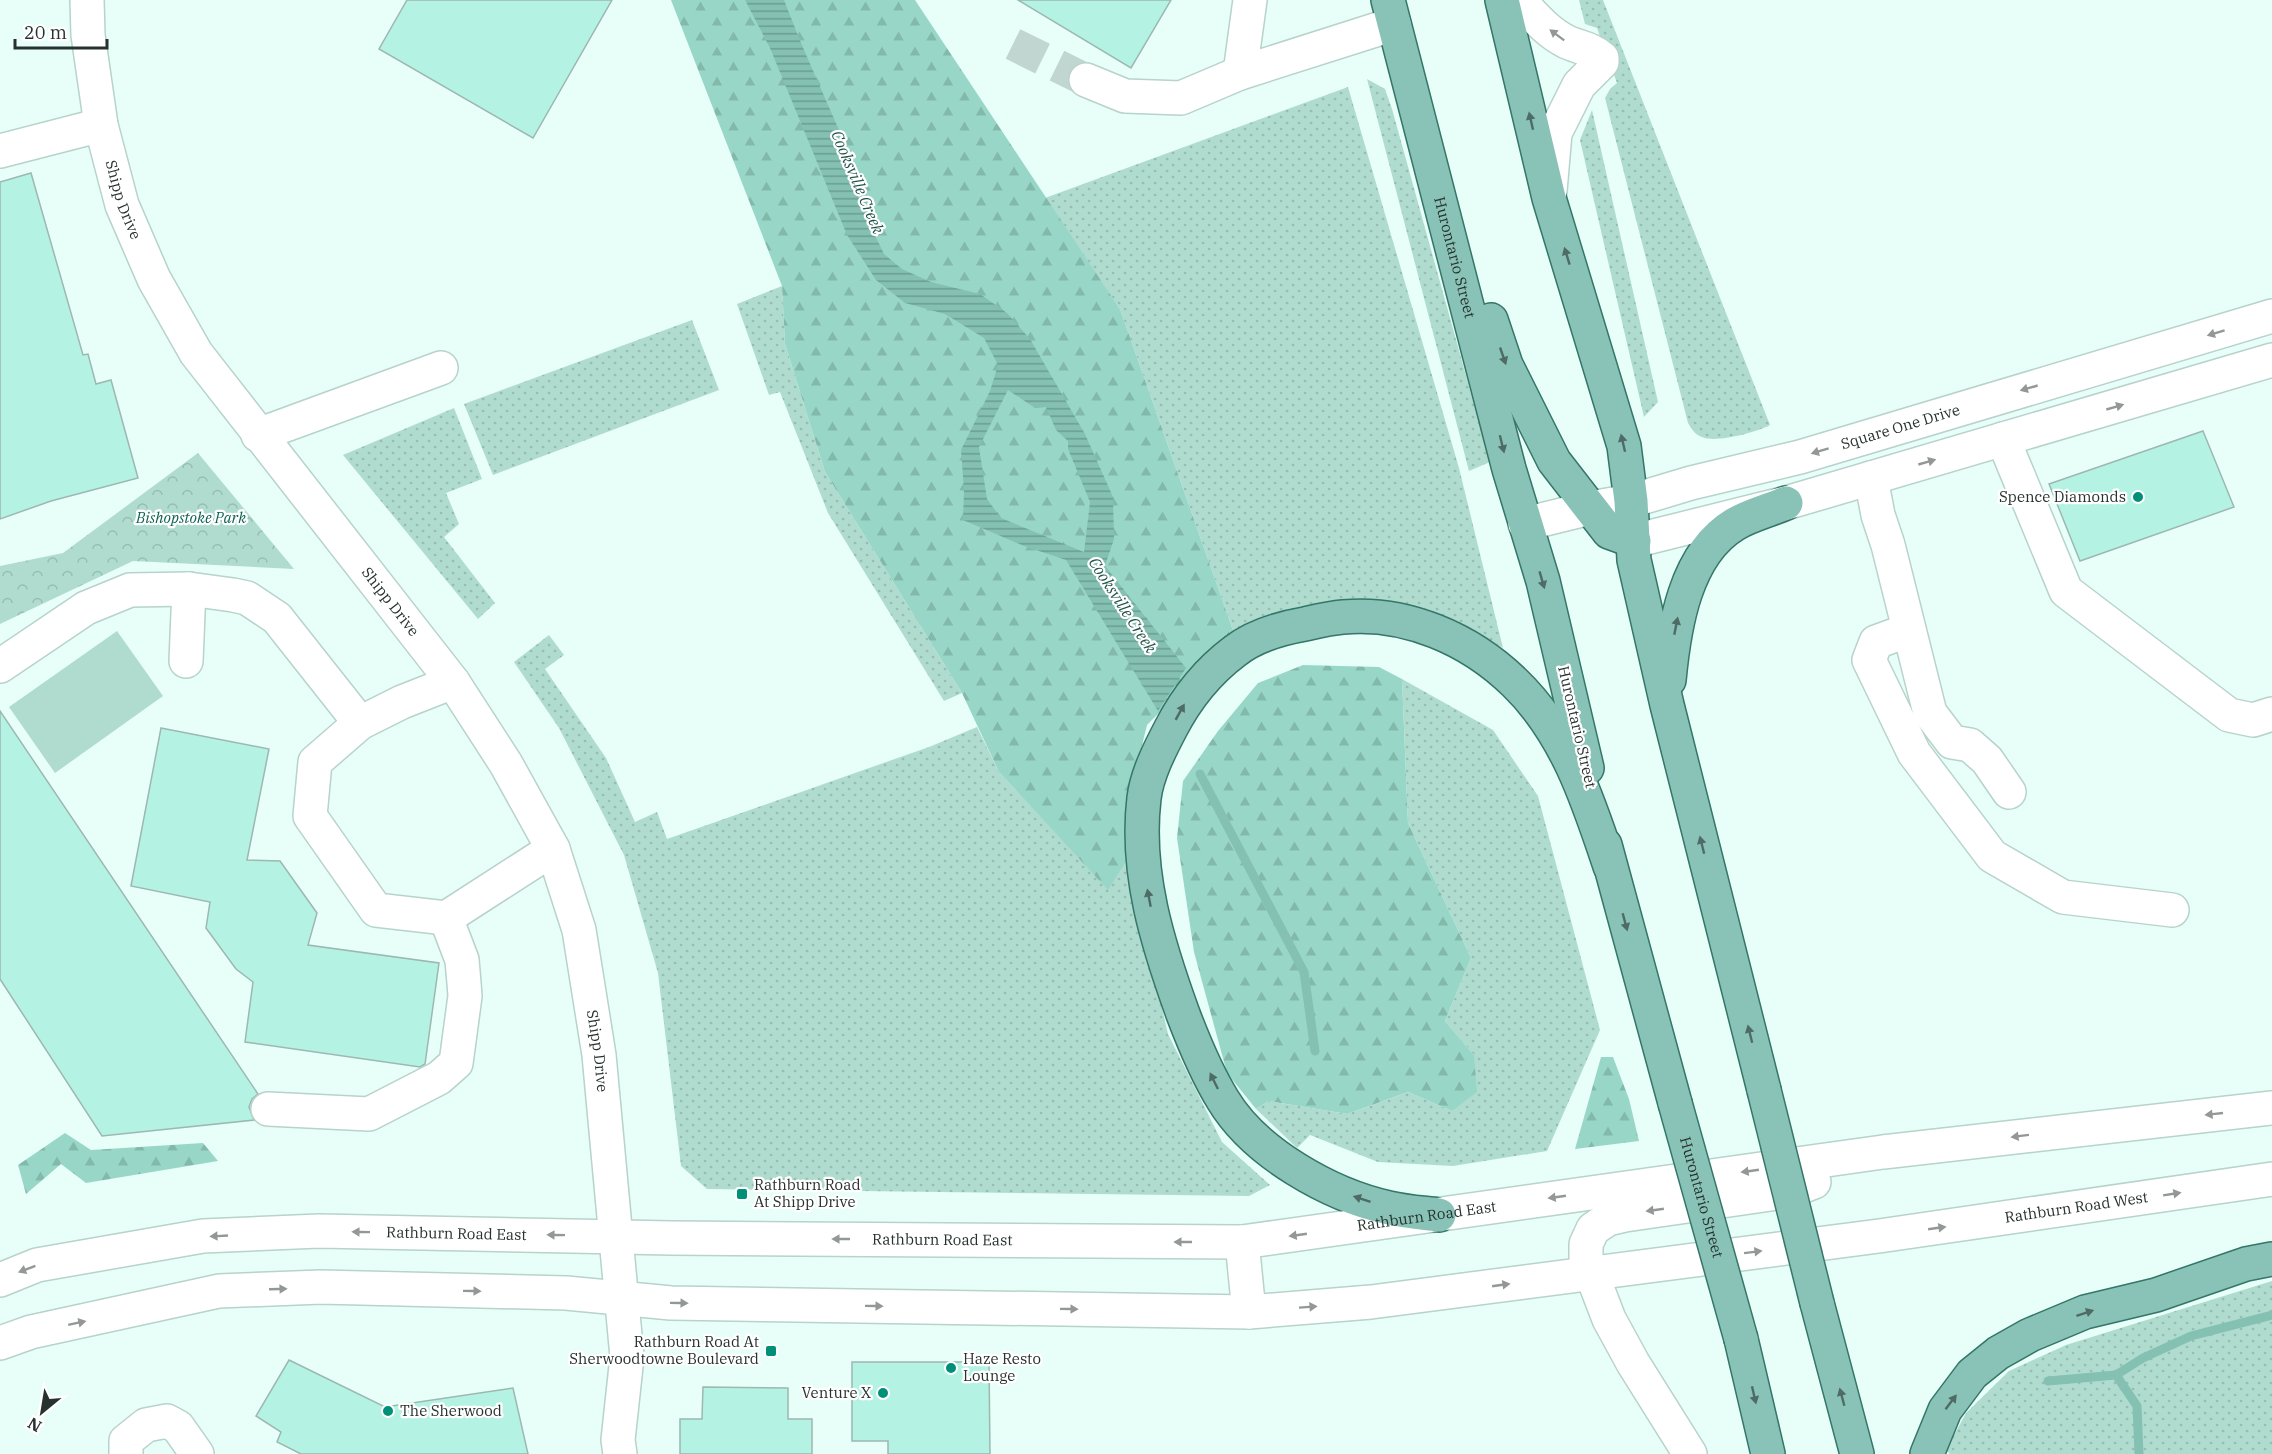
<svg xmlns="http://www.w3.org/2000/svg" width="2272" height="1454" font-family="'IBM Plex Serif',serif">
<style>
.grass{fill:url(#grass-dots)}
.forest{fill:url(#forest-firs)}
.park{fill:url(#park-crowns)}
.pitch{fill:#b0dcd0}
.water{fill:url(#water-rules);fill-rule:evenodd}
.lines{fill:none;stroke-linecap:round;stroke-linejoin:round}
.stream{stroke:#84c1b2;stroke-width:9}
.building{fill:#b4f3e3;stroke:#9cb8b1;stroke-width:1.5}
.minor-tunnel{stroke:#c1d6d0;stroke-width:33;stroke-dasharray:33 16;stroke-linecap:butt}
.minor-casing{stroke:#b7d3cb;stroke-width:36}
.major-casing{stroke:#347668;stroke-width:36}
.minor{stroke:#fff;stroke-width:33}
.major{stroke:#89c2b6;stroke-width:33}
.major-bridge-casing{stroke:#347668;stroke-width:36;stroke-linecap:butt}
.major-bridge{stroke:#89c2b6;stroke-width:33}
.oneway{fill:#939897}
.oneway2{fill:#4e6c65}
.poi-dot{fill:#008f79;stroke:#fff;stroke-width:2}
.labels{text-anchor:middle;stroke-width:4.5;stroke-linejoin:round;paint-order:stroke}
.street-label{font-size:15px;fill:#27322f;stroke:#fff}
.poi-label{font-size:15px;fill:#27322f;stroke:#fff;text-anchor:end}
.park-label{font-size:15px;font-style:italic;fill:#0d6152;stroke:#fff}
.water-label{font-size:16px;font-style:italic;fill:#1f5348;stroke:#fff}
</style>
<defs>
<pattern id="grass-dots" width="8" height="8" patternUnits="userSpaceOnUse" patternTransform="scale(1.5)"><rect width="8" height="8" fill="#b0dcd0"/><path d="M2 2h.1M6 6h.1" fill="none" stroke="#97bdb3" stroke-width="1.8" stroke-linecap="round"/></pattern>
<pattern id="forest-firs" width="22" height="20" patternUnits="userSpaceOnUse" patternTransform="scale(1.5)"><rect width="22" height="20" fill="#98d7c7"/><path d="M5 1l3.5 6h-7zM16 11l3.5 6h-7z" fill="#83b9ab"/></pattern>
<pattern id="park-crowns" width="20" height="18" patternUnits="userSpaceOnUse" patternTransform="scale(1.5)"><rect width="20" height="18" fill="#b0dcd0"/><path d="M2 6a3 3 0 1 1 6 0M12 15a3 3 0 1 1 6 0" fill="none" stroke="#97bdb3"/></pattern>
<pattern id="water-rules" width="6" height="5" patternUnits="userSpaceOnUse" patternTransform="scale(1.5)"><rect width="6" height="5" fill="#84c1b2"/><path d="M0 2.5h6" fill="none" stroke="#6c9d91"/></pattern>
</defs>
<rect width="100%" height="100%" fill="#e7fff8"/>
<path class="grass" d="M 1579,0 L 1603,0 L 1770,425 C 1757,432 1720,442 1705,438 C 1696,436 1692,430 1688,423 L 1605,98 L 1610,89 L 1617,83 L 1597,28 L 1585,24 Z
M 1367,79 L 1385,89 L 1392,109 L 1490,462 L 1469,471 Z
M 1348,87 L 1459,468 L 1503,648 L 1472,630 L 1401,604 L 1235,636 L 1120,309 L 1045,198 Z
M 1592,110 L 1658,402 L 1644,417 L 1580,140 Z
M 782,286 L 785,344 L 825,472 L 962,693 L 944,701 L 828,513 L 780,392 L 769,395 L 737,304 Z
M 692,320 L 719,390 L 493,475 L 464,404 Z
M 454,408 L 482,479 L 446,493 L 459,524 L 444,537 L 495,603 L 478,619 L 343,455 Z
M 549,635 L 564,655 L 545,669 L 606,758 L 635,822 L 657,812 L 667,839 L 929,747 L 977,727 L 999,772 L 1108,889 L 1128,859 L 1168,1034 L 1222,1142 L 1270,1185 L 1249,1196 L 707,1189 L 681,1166 L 658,973 L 624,855 L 559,728 L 514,662 Z
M 1402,679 L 1493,730 L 1538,796 L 1600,1030 L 1547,1151 L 1453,1166 L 1378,1162 L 1310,1135 L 1297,1148 L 1256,1109 L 1269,1101 L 1347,1114 L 1408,1092 L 1452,1111 L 1474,1055 L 1445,1021 L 1471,958 L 1408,823 Z
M 2272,1281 L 2272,1454 L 1950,1454 L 1946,1450 L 1966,1413 L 2009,1371 L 2066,1345 Z"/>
<path class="forest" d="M 671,0 L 915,0 L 1120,309 L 1235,636 L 1147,725 L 1131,790 L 1128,859 L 1108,890 L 999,772 L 962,693 L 825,472 L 785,344 L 782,286 Z
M 1303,665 L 1379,667 L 1402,679 L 1408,823 L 1471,958 L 1445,1021 L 1474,1055 L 1477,1092 L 1452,1111 L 1408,1092 L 1347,1114 L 1269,1101 L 1256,1109 L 1227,1073 L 1194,952 L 1177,838 L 1183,781 L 1218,731 L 1258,683 Z
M 1601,1057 L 1613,1057 L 1629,1099 L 1639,1141 L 1575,1149 Z
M 65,1133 L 91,1150 L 203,1143 L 218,1161 L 86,1183 L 61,1164 L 26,1194 L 18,1165 Z"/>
<path class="park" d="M 198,453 L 294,569 L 133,561 L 0,624 L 0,566 L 63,553 Z"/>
<path class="pitch" d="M 117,631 L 163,696 L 55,773 L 9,707 Z"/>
<path class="water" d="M 745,0 L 784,0 L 801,43 L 873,208 L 872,229 L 884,254 L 902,269 L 931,282 L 980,294 L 1007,313 L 1030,339 L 1085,434 L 1113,497 L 1114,539 L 1105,566 L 1186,668 L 1158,711 L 1066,560 L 1024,546 L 963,520 L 964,490 L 961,450 L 990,391 L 998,365 L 984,338 L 945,314 L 905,303 L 876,280 L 847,235 L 770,48 ZM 1008,390 L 1035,408 L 1046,407 L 1056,430 L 1068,441 L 1068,449 L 1090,502 L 1084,552 L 1001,518 L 987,499 L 979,447 Z"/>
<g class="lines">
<path class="stream" d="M 1200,774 L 1304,972 L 1315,1051
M 2116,1375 L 2137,1406 L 2139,1454
M 2048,1381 L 2116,1375 L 2143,1358 L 2191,1336 L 2272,1315"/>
</g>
<path class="building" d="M 407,0 L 612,0 L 533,138 L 379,49 Z
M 1018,0 L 1171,0 L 1131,68 Z
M 31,173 L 83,355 L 88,354 L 96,384 L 111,380 L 138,478 L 51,501 L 0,519 L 0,182 Z
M 2203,431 L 2234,507 L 2080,561 L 2049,484 Z
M 0,711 L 258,1094 L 252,1099 L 249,1107 L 254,1120 L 102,1136 L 0,979 Z
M 161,728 L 269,749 L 247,860 L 280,861 L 317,913 L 308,945 L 439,963 L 425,1064 L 420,1067 L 245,1042 L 253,982 L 236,969 L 206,928 L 210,902 L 131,886 Z
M 289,1360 L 385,1407 L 513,1388 L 528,1454 L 301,1454 L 277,1442 L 281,1432 L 256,1416 Z
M 852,1362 L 989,1362 L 990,1454 L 888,1454 L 888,1441 L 852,1441 Z
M 703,1387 L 788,1388 L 788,1419 L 812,1419 L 812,1454 L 680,1454 L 680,1419 L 702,1419 Z"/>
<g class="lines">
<path class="minor-tunnel" d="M 1013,44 L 1086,80"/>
<defs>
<g id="minor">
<path id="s1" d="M 87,0 L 88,35 L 101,125 L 122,205 L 154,279 L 196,353 L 453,682 L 506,764 L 553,849 L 579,930 L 599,1055 L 627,1357 L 618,1440 L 620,1454"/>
<path d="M 1519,0 C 1533,15 1548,33 1567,42 C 1578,47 1592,49 1602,58 L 1602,62 L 1579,85 L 1555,133 L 1550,191"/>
<path d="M 1240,73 L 1250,0"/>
<path d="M 1086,80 L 1125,96 L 1181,98 L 1240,73 L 1394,24"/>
<path d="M 0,151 L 101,125"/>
<path d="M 258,435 L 441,368"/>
<path d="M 2003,439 L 2066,591 L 2229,715 L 2253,720 L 2272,714"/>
<path d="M 1871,478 L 1878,515 L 1888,545 L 1930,713 L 1952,742 L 1970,745 L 1987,760 L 2009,792"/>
<path id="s2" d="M 1525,524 L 1590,508 L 1631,501 L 1691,483 L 1800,457 L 2272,316"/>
<path d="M 1634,541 L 1786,503 L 2272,360"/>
<path d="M 1909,630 L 1876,642 L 1869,660 L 1914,753 L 1992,856 L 2063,897 L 2172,910"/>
<path d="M 186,661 L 189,589"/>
<path d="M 0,666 L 86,608 L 130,590 L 189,589 L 233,595 L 247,598 L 277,618 L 360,723"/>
<path d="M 453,682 L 402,702 L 360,723 L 315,762 L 310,816 L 376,910 L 446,918 L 553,849"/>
<path d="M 268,1109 L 369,1114 L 439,1078 L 456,1063 L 465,996 L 464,983 L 462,960 L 446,918"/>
<path d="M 1242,1242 L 1249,1312"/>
<path id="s3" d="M 0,1280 L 37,1265 L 203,1236 L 319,1231 L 671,1238 L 1242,1242 L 1883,1152 L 2272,1108"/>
<path id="s4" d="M 0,1343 L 31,1332 L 219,1291 L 321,1287 L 566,1293 L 671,1303 L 1249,1312 L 1371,1302 L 1879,1236 L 2272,1179"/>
<path d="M 126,1454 L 126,1441 L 146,1425 L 167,1421 L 178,1427 L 197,1454"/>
<path d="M 1690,1454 L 1633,1363 L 1609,1319 L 1586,1259 L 1586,1244 L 1593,1229 L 1608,1219 L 1625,1215 L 1791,1191 L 1814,1182"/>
</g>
<g id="major">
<path id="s5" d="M 1388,0 L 1509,469 L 1543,581 L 1587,768"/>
<path d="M 1502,0 L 1549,198 L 1624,446 L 1631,501 L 1634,560 L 1667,705 L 1764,1090"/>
<path d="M 1491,320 L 1506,365 L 1554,461 L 1609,532 L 1634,541"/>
<path d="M 1669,680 C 1674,627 1685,554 1735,524 C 1750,515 1770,510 1786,503"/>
<path d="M 1605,845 L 1675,1103"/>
<path d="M 1439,1215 C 1423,1213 1406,1212 1389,1208 C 1330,1195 1255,1153 1223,1100 C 1207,1074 1194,1043 1183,1014 C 1158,945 1135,873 1144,798 C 1147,774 1160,749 1171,728 C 1187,697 1207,672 1235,651 C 1254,636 1282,628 1305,624 C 1318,621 1330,618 1343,617 C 1406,611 1470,639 1515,683 C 1566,732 1588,800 1610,866"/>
<path d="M 1817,1303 L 1857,1454"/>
<path d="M 1741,1339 L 1768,1454"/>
<path d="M 1927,1454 L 1945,1410 L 1972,1374 L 1998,1353 L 2030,1335 L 2085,1312 L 2156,1295 L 2246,1264 L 2272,1259"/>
</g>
</defs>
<use href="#minor" class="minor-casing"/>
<use href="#major" class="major-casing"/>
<use href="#minor" class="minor"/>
<use href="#major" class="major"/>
<defs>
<g id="major-bridge">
<path d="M 1764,1090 L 1817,1303"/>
<path id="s6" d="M 1675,1103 L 1741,1339"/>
</g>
</defs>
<use href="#major-bridge" class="major-bridge-casing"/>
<use href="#major-bridge" class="major-bridge"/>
</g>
<defs><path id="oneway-solid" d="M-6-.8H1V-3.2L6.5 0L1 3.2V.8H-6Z" transform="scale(1.5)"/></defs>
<g class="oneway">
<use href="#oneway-solid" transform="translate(1557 35) rotate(-143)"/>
<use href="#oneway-solid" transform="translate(2216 333) rotate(163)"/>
<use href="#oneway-solid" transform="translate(2029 388) rotate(164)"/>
<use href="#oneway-solid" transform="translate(2115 407) rotate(-16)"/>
<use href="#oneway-solid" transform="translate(1820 451) rotate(163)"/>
<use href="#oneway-solid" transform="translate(1927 462) rotate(-16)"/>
<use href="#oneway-solid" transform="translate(2214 1114) rotate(174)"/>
<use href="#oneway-solid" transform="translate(2020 1136) rotate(173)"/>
<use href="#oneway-solid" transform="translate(1750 1171) rotate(172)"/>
<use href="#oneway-solid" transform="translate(2172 1194) rotate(-9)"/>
<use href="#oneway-solid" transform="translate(1557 1197) rotate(172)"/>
<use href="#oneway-solid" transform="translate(1655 1210) rotate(172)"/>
<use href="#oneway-solid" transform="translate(1937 1228) rotate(-8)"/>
<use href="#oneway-solid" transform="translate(361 1232) rotate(-179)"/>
<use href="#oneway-solid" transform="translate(556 1235) rotate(-179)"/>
<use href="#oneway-solid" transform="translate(1298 1235) rotate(172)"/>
<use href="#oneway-solid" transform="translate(219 1236) rotate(177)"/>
<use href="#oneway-solid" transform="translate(841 1239) rotate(-180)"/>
<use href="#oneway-solid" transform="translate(1183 1242) rotate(-180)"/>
<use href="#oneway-solid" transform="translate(1753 1252) rotate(-7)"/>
<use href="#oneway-solid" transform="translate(27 1269) rotate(159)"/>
<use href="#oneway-solid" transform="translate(1501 1285) rotate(-8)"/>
<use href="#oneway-solid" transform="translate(278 1289) rotate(-2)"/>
<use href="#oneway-solid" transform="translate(472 1291) rotate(1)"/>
<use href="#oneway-solid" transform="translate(679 1303) rotate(1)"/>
<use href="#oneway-solid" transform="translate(874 1306) rotate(1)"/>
<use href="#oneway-solid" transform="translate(1308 1307) rotate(-4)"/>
<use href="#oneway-solid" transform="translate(1069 1309) rotate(1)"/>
<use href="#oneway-solid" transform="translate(77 1323) rotate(-12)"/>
</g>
<g class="oneway2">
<use href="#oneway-solid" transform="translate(1531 121) rotate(-103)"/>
<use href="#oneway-solid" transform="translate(1567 256) rotate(-107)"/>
<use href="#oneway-solid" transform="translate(1503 356) rotate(71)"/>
<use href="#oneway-solid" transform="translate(1623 443) rotate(-103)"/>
<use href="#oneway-solid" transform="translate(1502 444) rotate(76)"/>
<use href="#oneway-solid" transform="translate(1542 580) rotate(74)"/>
<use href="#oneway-solid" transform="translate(1676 626) rotate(-79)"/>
<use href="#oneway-solid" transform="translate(1180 712) rotate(-61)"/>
<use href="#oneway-solid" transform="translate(1702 845) rotate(-104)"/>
<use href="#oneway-solid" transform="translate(1149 898) rotate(-101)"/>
<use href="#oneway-solid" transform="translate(1625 922) rotate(75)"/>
<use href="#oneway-solid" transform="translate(1750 1034) rotate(-104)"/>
<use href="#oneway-solid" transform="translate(1214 1081) rotate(-116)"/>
<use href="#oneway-solid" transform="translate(1362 1199) rotate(-162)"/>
<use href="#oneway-solid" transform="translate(2085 1313) rotate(-18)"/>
<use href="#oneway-solid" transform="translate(1754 1395) rotate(77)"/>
<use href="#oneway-solid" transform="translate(1842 1397) rotate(-105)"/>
<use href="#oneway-solid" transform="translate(1951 1402) rotate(-53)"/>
</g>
<g class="poi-dot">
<circle cx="2138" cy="497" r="6"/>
<rect x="736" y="1188" width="12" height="12" rx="3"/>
<rect x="765" y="1345" width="12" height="12" rx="3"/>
<circle cx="951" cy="1368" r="6"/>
<circle cx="883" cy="1393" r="6"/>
<circle cx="388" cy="1411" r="6"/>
</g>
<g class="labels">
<g class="street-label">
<text dy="5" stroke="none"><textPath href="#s1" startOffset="204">Shipp Drive</textPath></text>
<text dy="5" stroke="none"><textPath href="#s5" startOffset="266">Hurontario Street</textPath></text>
<text dy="5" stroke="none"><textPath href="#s2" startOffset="388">Square One Drive</textPath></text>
<text dy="5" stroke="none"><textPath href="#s1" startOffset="690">Shipp Drive</textPath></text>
<text transform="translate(1577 727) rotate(77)" y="5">Hurontario Street</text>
<text dy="5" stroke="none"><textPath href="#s1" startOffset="1194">Shipp Drive</textPath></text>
<text dy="5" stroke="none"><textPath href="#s6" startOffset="98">Hurontario Street</textPath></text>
<text dy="5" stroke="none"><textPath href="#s4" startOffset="2090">Rathburn Road West</textPath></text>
<text dy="5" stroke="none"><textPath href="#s3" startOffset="1434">Rathburn Road East</textPath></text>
<text dy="5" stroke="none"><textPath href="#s3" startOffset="462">Rathburn Road East</textPath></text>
<text dy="5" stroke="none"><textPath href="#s3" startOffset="948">Rathburn Road East</textPath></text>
</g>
<g class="poi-label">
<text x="2126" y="502">Spence Diamonds</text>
<text x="754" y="1190" text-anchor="start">Rathburn Road<tspan x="754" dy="17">At Shipp Drive</tspan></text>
<text x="759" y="1347">Rathburn Road At<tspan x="759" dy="17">Sherwoodtowne Boulevard</tspan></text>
<text x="963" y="1364" text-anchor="start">Haze Resto<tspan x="963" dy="17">Lounge</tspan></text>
<text x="871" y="1398">Venture X</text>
<text x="400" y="1416" text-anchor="start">The Sherwood</text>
</g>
<g class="park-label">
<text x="191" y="523">Bishopstoke Park</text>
</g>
<g class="water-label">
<text transform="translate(858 182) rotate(67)" y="6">Cooksville Creek</text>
<text transform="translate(1123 605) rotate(57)" y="6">Cooksville Creek</text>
</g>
</g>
<g transform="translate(42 1412) rotate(210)" stroke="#ffffff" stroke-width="4.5" paint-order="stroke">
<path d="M0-4.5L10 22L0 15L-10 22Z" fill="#27322f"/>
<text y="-9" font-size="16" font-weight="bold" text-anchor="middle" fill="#27322f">N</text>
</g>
<path d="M15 39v9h92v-9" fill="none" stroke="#27322f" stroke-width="3"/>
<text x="24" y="39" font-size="18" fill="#27322f" stroke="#ffffff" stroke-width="4.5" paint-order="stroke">20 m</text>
</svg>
